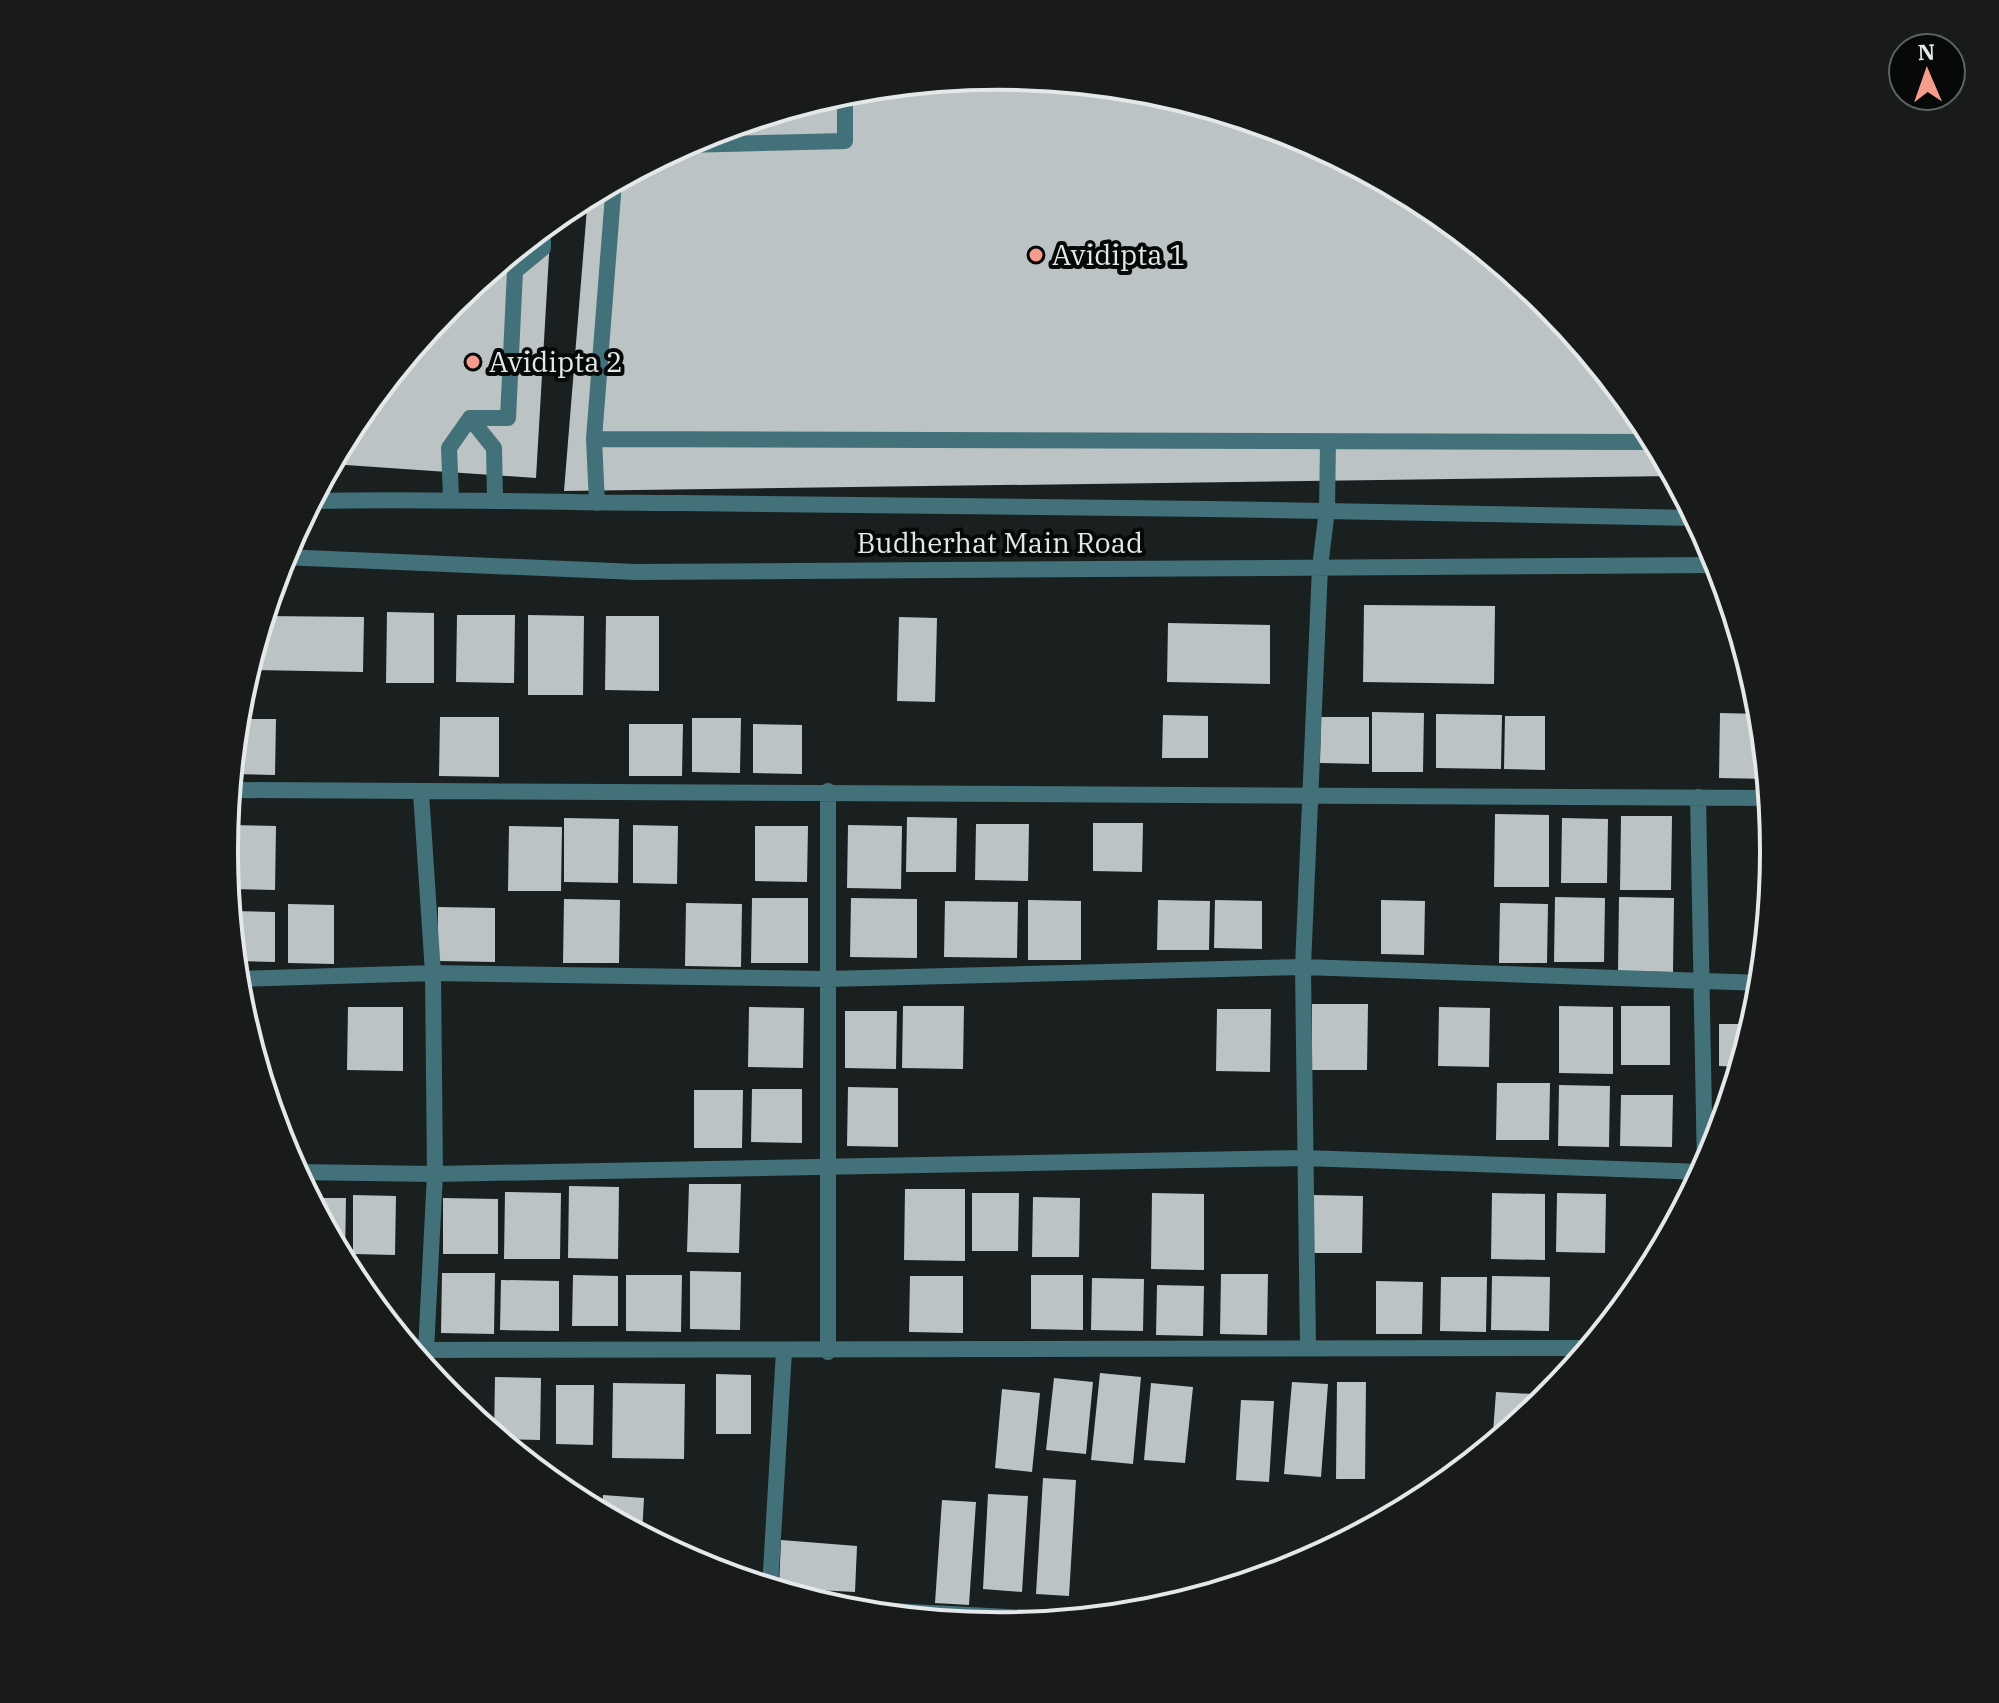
<svg xmlns="http://www.w3.org/2000/svg" width="1999" height="1703" font-family="'IBM Plex Serif',serif">
<style>
.building{fill:#bcc3c5}
.lines{fill:none;stroke-linecap:round;stroke-linejoin:round}
.lane{stroke:#427179;stroke-width:16}
.street{stroke:#427179;stroke-width:16}
.poi-dot{fill:#f49d8d;stroke:#070909;stroke-width:3}
.labels{text-anchor:middle;stroke-width:8;stroke-linejoin:round;paint-order:stroke}
.poi-label{font-size:28px;fill:#e4e8e8;stroke:#070909;text-anchor:start}
.street-label{font-size:28px;fill:#e4e8e8;stroke:#070909}
.rim{fill:none;stroke:#e4e8e8;stroke-width:4}
</style>
<rect width="100%" height="100%" fill="#1a1f20"/>
<path class="building" d="M 1000,76 L 1151,91 L 1297,135 L 1431,207 L 1548,303 L 1645,421 L 1674,476 L 564,491 L 588,196 L 703,135 L 849,91 Z
M 551,221 L 536,478 L 331,464 L 355,420 L 451,303 Z
M 1364,605 L 1495,606 L 1494,684 L 1363,682 Z
M 387,612 L 434,613 L 434,683 L 386,683 Z
M 457,615 L 515,615 L 514,683 L 456,682 Z
M 528,615 L 584,616 L 583,695 L 528,695 Z
M 264,616 L 364,617 L 363,672 L 248,670 Z
M 606,616 L 659,616 L 659,691 L 605,690 Z
M 899,617 L 937,618 L 935,702 L 897,701 Z
M 1168,623 L 1270,625 L 1270,684 L 1167,682 Z
M 1372,712 L 1424,713 L 1423,772 L 1372,772 Z
M 1720,713 L 1761,714 L 1768,779 L 1719,778 Z
M 1436,714 L 1502,715 L 1501,769 L 1436,768 Z
M 1163,715 L 1208,716 L 1208,758 L 1162,758 Z
M 1505,716 L 1545,716 L 1545,770 L 1504,769 Z
M 440,717 L 499,717 L 499,777 L 439,776 Z
M 1321,717 L 1369,717 L 1369,764 L 1320,763 Z
M 692,718 L 741,718 L 740,773 L 692,772 Z
M 237,719 L 276,719 L 275,775 L 232,774 Z
M 629,724 L 683,724 L 682,776 L 629,776 Z
M 753,724 L 802,725 L 802,774 L 753,773 Z
M 1495,814 L 1549,815 L 1549,887 L 1494,887 Z
M 1621,816 L 1672,816 L 1671,890 L 1620,890 Z
M 907,817 L 957,818 L 956,872 L 906,872 Z
M 564,818 L 619,819 L 618,883 L 564,882 Z
M 1562,818 L 1608,819 L 1607,883 L 1561,883 Z
M 1093,823 L 1143,823 L 1142,872 L 1093,871 Z
M 976,824 L 1029,824 L 1028,881 L 975,880 Z
M 228,825 L 276,826 L 275,890 L 228,889 Z
M 633,825 L 678,826 L 677,884 L 633,883 Z
M 848,825 L 902,826 L 901,889 L 847,888 Z
M 509,826 L 562,827 L 561,891 L 508,891 Z
M 755,826 L 808,826 L 807,882 L 755,881 Z
M 1555,897 L 1605,898 L 1604,962 L 1554,962 Z
M 1619,897 L 1674,898 L 1673,972 L 1618,971 Z
M 752,898 L 808,898 L 808,963 L 751,963 Z
M 851,898 L 917,899 L 917,958 L 850,957 Z
M 564,899 L 620,900 L 619,963 L 563,963 Z
M 1028,900 L 1081,901 L 1081,960 L 1028,960 Z
M 1158,900 L 1210,901 L 1209,950 L 1157,950 Z
M 1215,900 L 1262,901 L 1262,949 L 1214,948 Z
M 1381,900 L 1425,901 L 1424,955 L 1381,954 Z
M 945,901 L 1018,902 L 1017,958 L 944,957 Z
M 686,903 L 742,904 L 741,967 L 685,966 Z
M 1500,903 L 1548,904 L 1547,963 L 1499,963 Z
M 288,904 L 334,905 L 334,964 L 288,963 Z
M 438,907 L 495,908 L 495,962 L 438,961 Z
M 230,911 L 275,912 L 275,962 L 235,961 Z
M 1312,1004 L 1368,1004 L 1367,1070 L 1312,1070 Z
M 903,1006 L 964,1006 L 963,1069 L 902,1068 Z
M 1559,1006 L 1613,1007 L 1613,1074 L 1559,1073 Z
M 1621,1006 L 1670,1006 L 1670,1065 L 1621,1065 Z
M 348,1007 L 403,1007 L 403,1071 L 347,1070 Z
M 749,1007 L 804,1008 L 803,1068 L 748,1067 Z
M 1439,1007 L 1490,1008 L 1489,1067 L 1438,1066 Z
M 1217,1009 L 1271,1009 L 1270,1072 L 1216,1071 Z
M 845,1011 L 897,1011 L 896,1069 L 845,1068 Z
M 1719,1024 L 1754,1024 L 1741,1067 L 1719,1066 Z
M 1497,1083 L 1550,1083 L 1549,1140 L 1496,1140 Z
M 1559,1085 L 1610,1086 L 1609,1147 L 1558,1146 Z
M 848,1087 L 898,1088 L 898,1147 L 847,1146 Z
M 752,1089 L 802,1089 L 802,1143 L 751,1142 Z
M 265,1090 L 277,1090 L 277,1125 L 276,1125 Z
M 694,1090 L 743,1090 L 742,1148 L 694,1148 Z
M 1621,1095 L 1673,1095 L 1672,1147 L 1620,1146 Z
M 689,1184 L 741,1184 L 739,1253 L 687,1252 Z
M 569,1186 L 619,1187 L 618,1259 L 568,1258 Z
M 905,1189 L 965,1189 L 965,1261 L 904,1260 Z
M 505,1192 L 561,1193 L 560,1259 L 504,1259 Z
M 972,1193 L 1019,1193 L 1018,1251 L 972,1251 Z
M 1152,1193 L 1204,1194 L 1204,1270 L 1151,1269 Z
M 1492,1193 L 1545,1194 L 1545,1260 L 1491,1259 Z
M 1557,1193 L 1606,1194 L 1605,1253 L 1556,1252 Z
M 353,1195 L 396,1196 L 395,1255 L 353,1254 Z
M 1314,1195 L 1363,1196 L 1362,1253 L 1313,1253 Z
M 1033,1197 L 1080,1198 L 1079,1257 L 1032,1257 Z
M 309,1198 L 346,1198 L 345,1258 L 342,1258 Z
M 443,1198 L 498,1199 L 498,1254 L 443,1254 Z
M 690,1271 L 741,1272 L 740,1330 L 690,1329 Z
M 442,1273 L 495,1273 L 494,1334 L 441,1333 Z
M 1221,1274 L 1268,1274 L 1267,1335 L 1220,1334 Z
M 573,1275 L 618,1276 L 618,1326 L 572,1326 Z
M 626,1275 L 682,1275 L 681,1332 L 626,1331 Z
M 1031,1275 L 1083,1275 L 1083,1330 L 1031,1329 Z
M 910,1276 L 963,1276 L 963,1333 L 909,1332 Z
M 1492,1276 L 1550,1277 L 1549,1331 L 1491,1330 Z
M 1441,1277 L 1487,1277 L 1486,1332 L 1440,1331 Z
M 1092,1278 L 1144,1279 L 1143,1331 L 1091,1330 Z
M 501,1280 L 559,1281 L 559,1331 L 500,1330 Z
M 1376,1281 L 1423,1282 L 1422,1334 L 1376,1334 Z
M 1157,1285 L 1204,1286 L 1203,1336 L 1156,1335 Z
M 1100,1373 L 1141,1377 L 1133,1464 L 1091,1460 Z
M 716,1374 L 751,1375 L 751,1434 L 716,1434 Z
M 495,1377 L 541,1378 L 540,1440 L 499,1439 L 494,1435 Z
M 1054,1378 L 1093,1382 L 1086,1454 L 1046,1450 Z
M 1292,1382 L 1328,1384 L 1321,1477 L 1284,1474 Z
M 1337,1382 L 1366,1382 L 1365,1479 L 1336,1479 Z
M 613,1383 L 685,1384 L 684,1459 L 612,1458 Z
M 1151,1383 L 1193,1387 L 1185,1463 L 1144,1460 Z
M 556,1385 L 594,1385 L 593,1445 L 556,1444 Z
M 1002,1389 L 1040,1393 L 1032,1472 L 995,1468 Z
M 1496,1392 L 1551,1395 L 1492,1446 Z
M 1241,1400 L 1274,1401 L 1269,1482 L 1236,1480 Z
M 1043,1478 L 1076,1480 L 1069,1596 L 1036,1594 Z
M 988,1494 L 1028,1496 L 1022,1592 L 983,1589 Z
M 603,1495 L 644,1498 L 642,1535 L 602,1514 Z
M 942,1500 L 976,1502 L 969,1605 L 935,1603 Z
M 781,1540 L 857,1546 L 855,1592 L 779,1588 Z"/>
<g class="lines">
<path class="lane" d="M 1327,510 L 1328,442"/>
<path class="street" d="M 684,145 L 845,141 L 845,92
M 614,182 L 594,439 L 1656,442
M 470,418 L 508,418 L 515,271 L 543,248 L 543,227
M 470,418 L 494,448 L 495,499
M 594,439 L 597,503
M 451,498 L 449,448 L 470,418
M 312,501 C 435,498 557,503 681,503 C 1019,505 1358,511 1696,518
M 282,557 L 636,572 L 1719,565
M 230,790 L 1770,798
M 828,791 L 828,1352
M 421,793 L 433,973 L 435,1174 L 426,1350
M 1698,797 L 1705,1169
M 237,979 L 433,973 L 827,979 L 1303,967 L 1762,983
M 296,1172 L 435,1174 L 1304,1158 L 1703,1172
M 1308,1347 L 1303,967 L 1320,567 L 1327,510
M 410,1350 L 1591,1348
M 770,1588 L 784,1351
M 834,1608 L 1067,1620"/>
</g>
<g class="poi-dot">
<circle cx="1036" cy="255" r="8"/>
<circle cx="473" cy="362" r="8"/>
</g>
<g class="labels">
<g class="poi-label">
<text x="1052" y="265">Avidipta 1</text>
<text x="489" y="372">Avidipta 2</text>
</g>
<g class="street-label">
<text x="1000" y="553">Budherhat Main Road</text>
</g>
</g>
<path d="M0 0H1999V1703H0ZM238 851a761 761 0 1 1 1522 0a761 761 0 1 1-1522 0Z" fill="#191b1b" fill-rule="evenodd"/>
<path class="rim" d="M238 851a761 761 0 1 1 1522 0a761 761 0 1 1-1522 0Z"/>
<g transform="translate(1927 72) rotate(358)"><circle r="38" fill="#070909" stroke="#5f6262" stroke-width="2"/>
<path d="M0-6L14 30L0 20L-14 30Z" fill="#f49d8d"/>
<text y="-12" font-size="22" font-weight="bold" text-anchor="middle" fill="#e4e8e8">N</text>
</g>
</svg>
